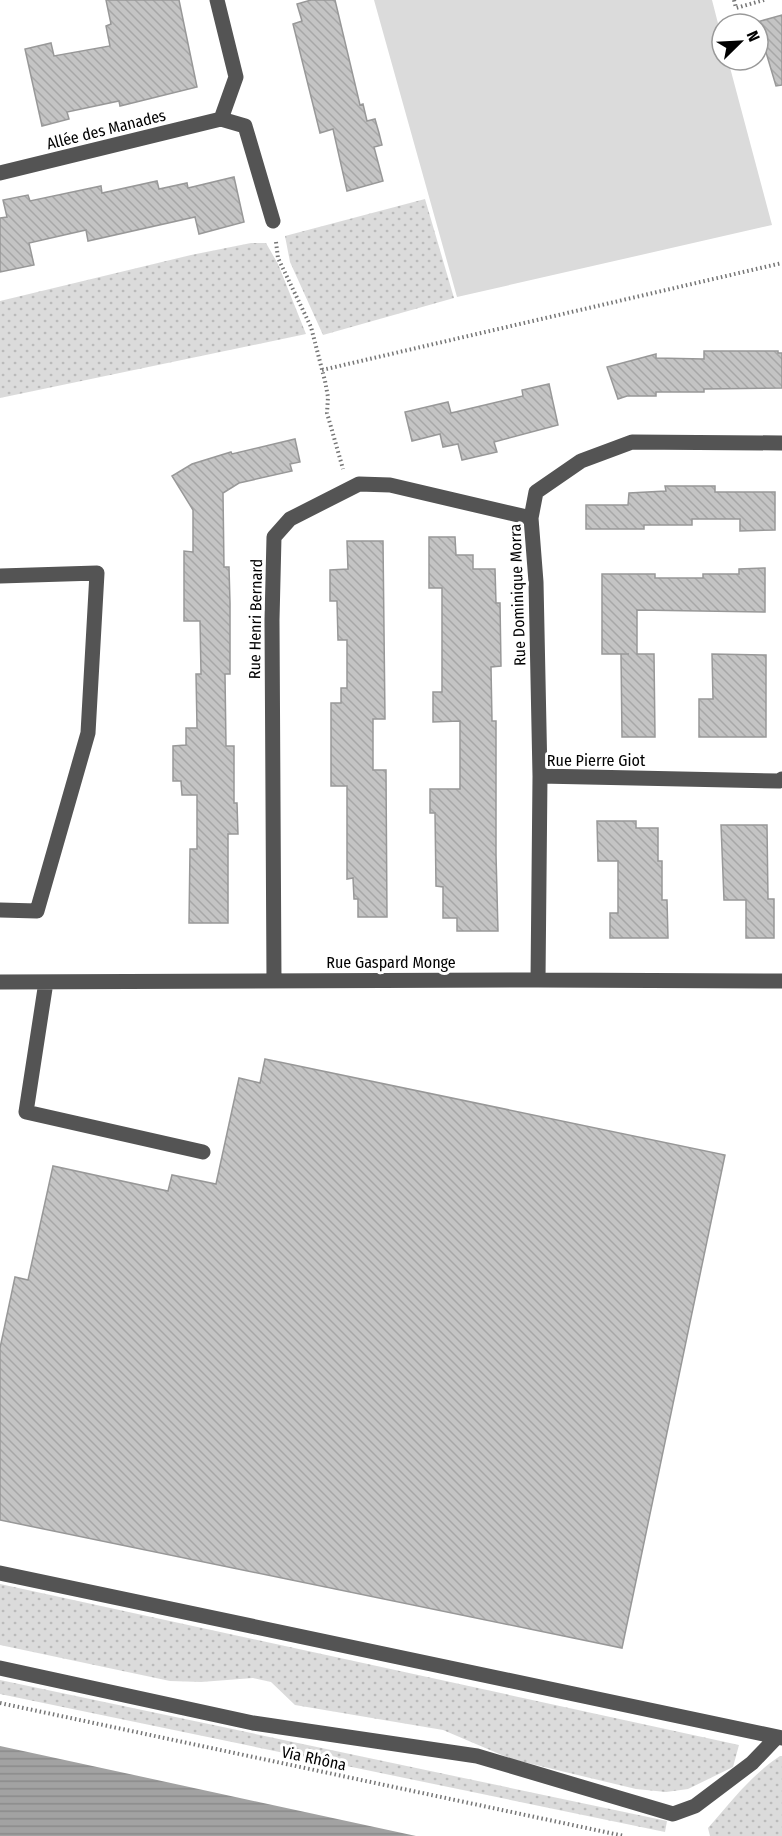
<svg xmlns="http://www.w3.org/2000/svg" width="782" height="1836" font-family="'Fira Sans Condensed',sans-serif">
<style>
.grass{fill:url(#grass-dots)}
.garden{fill:#dbdbdb}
.water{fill:url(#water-rules)}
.building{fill:url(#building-back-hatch);stroke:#989898;stroke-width:1.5}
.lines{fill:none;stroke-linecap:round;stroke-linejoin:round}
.path{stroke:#767676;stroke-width:4;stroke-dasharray:1.5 3;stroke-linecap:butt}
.minor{stroke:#545454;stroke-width:15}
.labels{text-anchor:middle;stroke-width:6;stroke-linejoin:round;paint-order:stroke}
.street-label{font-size:16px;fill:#000;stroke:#fff}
</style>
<defs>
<pattern id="grass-dots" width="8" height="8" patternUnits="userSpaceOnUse" patternTransform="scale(1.5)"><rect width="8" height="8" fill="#dbdbdb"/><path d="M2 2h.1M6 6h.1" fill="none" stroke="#bababa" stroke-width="1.8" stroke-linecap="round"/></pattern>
<pattern id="water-rules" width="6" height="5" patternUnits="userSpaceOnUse" patternTransform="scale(1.5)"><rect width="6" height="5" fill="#a2a2a2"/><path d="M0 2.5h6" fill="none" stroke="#8a8a8a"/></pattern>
<pattern id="building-back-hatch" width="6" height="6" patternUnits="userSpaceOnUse" patternTransform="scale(1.5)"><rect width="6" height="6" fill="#c4c4c4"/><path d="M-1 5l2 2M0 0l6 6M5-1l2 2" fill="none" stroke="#a7a7a7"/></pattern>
</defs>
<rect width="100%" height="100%" fill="#fff"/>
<path class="grass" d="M 425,199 L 454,298 L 323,335 L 290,262 L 285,236 Z
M 251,243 L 266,243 L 278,264 L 306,334 L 0,398 L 0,301 L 191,255 Z
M 0,1584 L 739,1745 L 733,1767 L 688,1789 L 666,1792 L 636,1789 L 511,1759 L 443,1730 L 295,1705 L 271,1682 L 253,1678 L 201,1682 L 170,1681 L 0,1645 Z
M 0,1680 L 667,1821 L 665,1832 L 0,1694 Z
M 780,1756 L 782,1756 L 782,1836 L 710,1836 L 708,1828 C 730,1803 751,1775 780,1756 Z"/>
<path class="garden" d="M 374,0 L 712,0 L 722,39 L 722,60 L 728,60 L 772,225 L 457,297 Z"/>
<path class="water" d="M 0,1746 L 416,1836 L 0,1836 Z"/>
<path class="building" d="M 106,0 L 179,0 L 197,87 L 120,106 L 119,101 L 67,112 L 69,119 L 42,126 L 25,49 L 51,43 L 54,56 L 110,46 L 106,26 L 111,24 Z
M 311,0 L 335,0 L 360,105 L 363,104 L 367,121 L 375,119 L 379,133 L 382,145 L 374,147 L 383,181 L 347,191 L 333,129 L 320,133 L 293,24 L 302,21 L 297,4 Z
M 782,15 L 782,85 L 776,86 L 757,22 Z
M 234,177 L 244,222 L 199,234 L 195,217 L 88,241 L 86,230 L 29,243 L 34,265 L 0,272 L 0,218 L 7,217 L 3,200 L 28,195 L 30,201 L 101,186 L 102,193 L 157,181 L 159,189 L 187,183 L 188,188 Z
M 704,351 L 778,351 L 778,353 L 782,353 L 782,388 L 704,389 L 704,392 L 656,392 L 656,396 L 627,396 L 618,399 L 607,367 L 656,354 L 656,358 L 704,359 Z
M 549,384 L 558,425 L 494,442 L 497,452 L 462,460 L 458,444 L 443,447 L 440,434 L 412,441 L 405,412 L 448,402 L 451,413 L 523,396 L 522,390 Z
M 295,439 L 300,462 L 290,464 L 292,471 L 239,483 L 223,493 L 224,567 L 229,567 L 230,603 L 230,674 L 225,674 L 226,746 L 234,746 L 234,803 L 237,803 L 238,834 L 228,834 L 228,923 L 189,923 L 190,849 L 197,849 L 197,795 L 182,795 L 181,781 L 173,781 L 173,746 L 186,745 L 186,728 L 197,728 L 196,674 L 201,674 L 200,621 L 184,621 L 184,551 L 193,552 L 193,510 L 172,476 L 192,464 L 231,452 L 232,454 Z
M 665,486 L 715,486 L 715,492 L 775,492 L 775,530 L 740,531 L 740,519 L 692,519 L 692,525 L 644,525 L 644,529 L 586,529 L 586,505 L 628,505 L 629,493 L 666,491 Z
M 429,537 L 455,537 L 456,555 L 473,555 L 473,569 L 495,569 L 496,603 L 500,603 L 501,666 L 491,667 L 492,721 L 496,721 L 496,854 L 498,931 L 457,931 L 457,918 L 443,918 L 443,887 L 436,886 L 435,813 L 430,813 L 430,789 L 460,789 L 460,721 L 433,722 L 433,692 L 442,692 L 442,588 L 429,588 Z
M 347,541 L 383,541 L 385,719 L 373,719 L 373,770 L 386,770 L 387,917 L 358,917 L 358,899 L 354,899 L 353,878 L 347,879 L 347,786 L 331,786 L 331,703 L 341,703 L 341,688 L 347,688 L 347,640 L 338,640 L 337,601 L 330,601 L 330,570 L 348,569 Z
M 765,568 L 765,612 L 637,610 L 637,654 L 654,654 L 655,737 L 622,737 L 621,654 L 629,654 L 602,654 L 602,574 L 655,574 L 655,578 L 703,578 L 703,574 L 739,574 L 739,569 Z
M 712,654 L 766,655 L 766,737 L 699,737 L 699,699 L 713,699 Z
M 597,821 L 636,821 L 636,828 L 658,828 L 658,861 L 662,861 L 662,900 L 667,900 L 668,938 L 610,938 L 610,913 L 618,913 L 618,861 L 598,861 Z
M 721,825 L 767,825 L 768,899 L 774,899 L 774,938 L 746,938 L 746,900 L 724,900 Z
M 265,1059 L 725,1155 L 622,1648 L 0,1520 L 0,1348 L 15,1277 L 28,1280 L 53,1166 L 168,1191 L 172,1175 L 216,1184 L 239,1078 L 260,1083 Z"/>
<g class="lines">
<path class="path" d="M 734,0 L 736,8 L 764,0
M 276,242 L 278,258 L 311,327 L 325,381 L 328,397 L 327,413 L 343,469
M 322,370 L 782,263
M 0,1703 L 624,1836"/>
<path class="minor" d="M 217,0 L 236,77 L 221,119
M 0,173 L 221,119 L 245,126 L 273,221
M 0,576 L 97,573 L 88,733 L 37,911 L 0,910
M 540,776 L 536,582 L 531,518 L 536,492 L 581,461 L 632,442 L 782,443
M 274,980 L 272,620 L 274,537 L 290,519 L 359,484 L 390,485 L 531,518
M 538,980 L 540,776 L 779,781 L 782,779
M 0,982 L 538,980 L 782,981
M 46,982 L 26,1112 L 203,1152
M 0,1573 L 782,1738
M 0,1668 L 253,1723 L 477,1756 L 673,1814 L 695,1806 L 752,1763 L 777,1737"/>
</g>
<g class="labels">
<g class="street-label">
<text transform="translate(106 129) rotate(-14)" y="6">Allée des Manades</text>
<text transform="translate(517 595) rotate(-92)" y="6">Rue Dominique Morra</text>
<text transform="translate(255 619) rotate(-89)" y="6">Rue Henri Bernard</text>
<text x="596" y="766">Rue Pierre Giot</text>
<text x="391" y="968">Rue Gaspard Monge</text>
<text transform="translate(314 1758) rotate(12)" y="6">Via Rhôna</text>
</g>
</g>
<g transform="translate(740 42) rotate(66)"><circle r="28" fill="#ffffff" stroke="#999999" stroke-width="1.5"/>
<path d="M0-4.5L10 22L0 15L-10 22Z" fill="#000000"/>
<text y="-9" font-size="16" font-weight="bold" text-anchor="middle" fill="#000000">N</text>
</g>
</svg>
